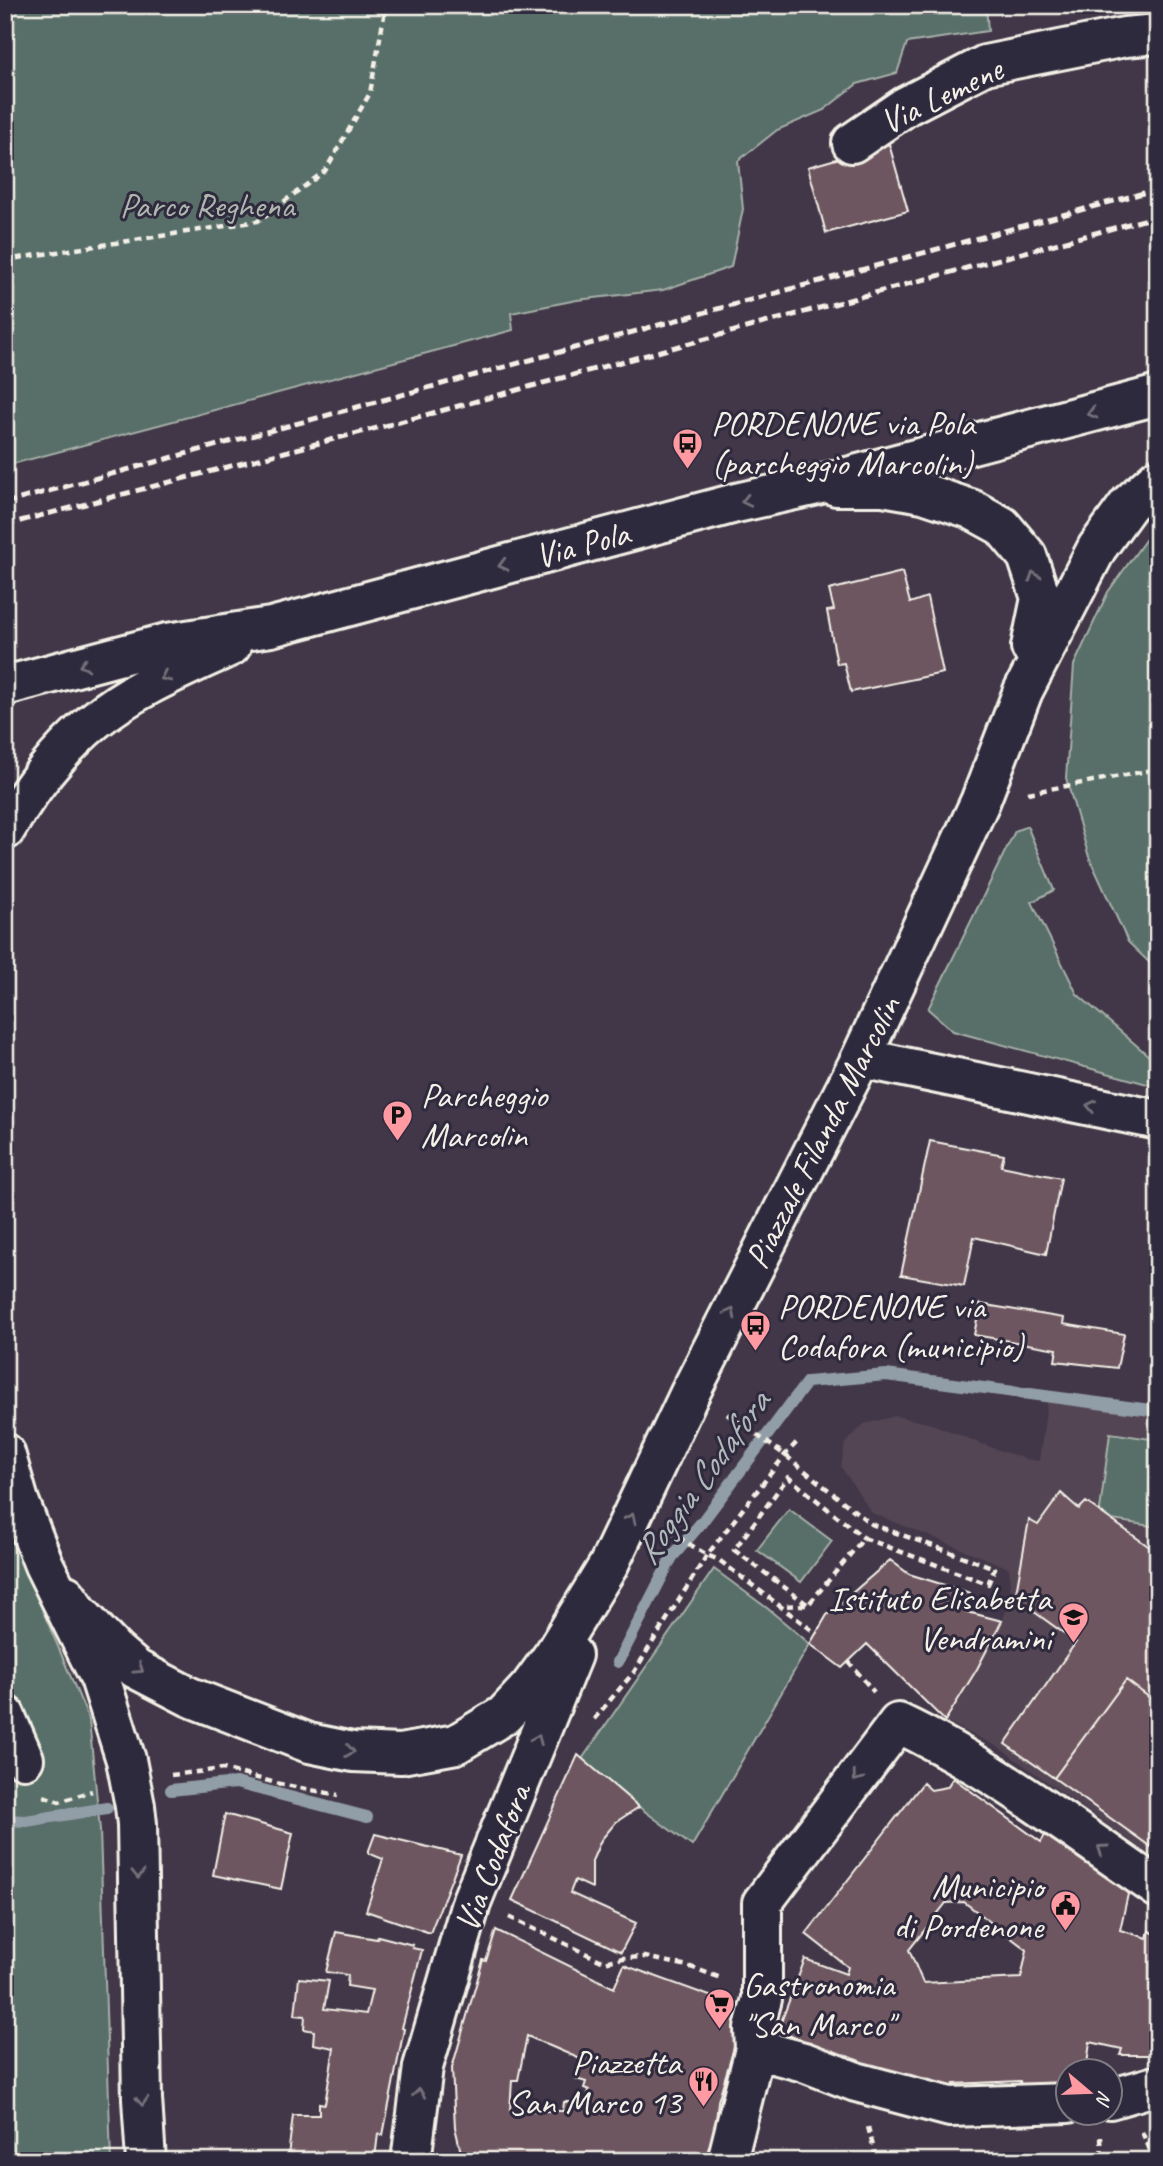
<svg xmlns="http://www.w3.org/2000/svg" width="1163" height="2166" font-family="Caveat,sans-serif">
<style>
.built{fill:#524453}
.green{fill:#586e69;stroke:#a6b0a8;stroke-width:2}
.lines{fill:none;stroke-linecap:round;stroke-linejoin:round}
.stream{stroke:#929ea7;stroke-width:12}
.building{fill:#6e5661;stroke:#f4f1e8;stroke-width:2;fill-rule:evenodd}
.minor-casing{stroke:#f4f1e8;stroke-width:44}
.major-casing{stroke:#f4f1e8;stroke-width:44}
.path{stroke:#f4f1e8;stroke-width:4.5;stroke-dasharray:7 5;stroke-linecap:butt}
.minor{stroke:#2f2a3d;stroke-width:38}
.major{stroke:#2f2a3d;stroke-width:38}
.rail{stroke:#f4f1e8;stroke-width:5;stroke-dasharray:10 5;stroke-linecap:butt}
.major-bridge-casing{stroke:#f4f1e8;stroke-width:44;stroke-linecap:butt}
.major-bridge{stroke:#2f2a3d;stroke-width:38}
.oneway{stroke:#747079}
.labels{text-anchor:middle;stroke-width:6;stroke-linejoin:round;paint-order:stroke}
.street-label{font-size:35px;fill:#f4f1e8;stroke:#2f2a3d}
.park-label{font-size:35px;fill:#aeb6af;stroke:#2f2a3d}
.poi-label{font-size:35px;fill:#f4f1e8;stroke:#2f2a3d;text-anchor:start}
.water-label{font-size:37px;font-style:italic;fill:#b2b9bc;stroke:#2f2a3d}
</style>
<rect width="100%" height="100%" fill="#423748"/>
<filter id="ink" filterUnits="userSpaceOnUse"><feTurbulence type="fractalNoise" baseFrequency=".0143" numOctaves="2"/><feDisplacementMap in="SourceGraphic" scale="14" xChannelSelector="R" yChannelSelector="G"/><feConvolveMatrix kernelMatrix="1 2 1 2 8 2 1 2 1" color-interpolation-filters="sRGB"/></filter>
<g filter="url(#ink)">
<path class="built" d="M 1048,1397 L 1158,1411 L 1158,1861 L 998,1747 L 945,1721 L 977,1669 L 1002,1621 L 1011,1599 L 1009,1568 L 872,1513 L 841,1467 L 845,1444 L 864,1424 L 896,1416 L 932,1424 L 982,1444 L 1025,1459 L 1039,1461 Z"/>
<path class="green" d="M 5,5 L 986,5 L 988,31 L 907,43 L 897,73 L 857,84 L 824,110 L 777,130 L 738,161 L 743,209 L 731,267 L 663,290 L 577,300 L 511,313 L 513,330 L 5,466 Z
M 1158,522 L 1158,971 L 1128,942 L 1089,857 L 1066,778 L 1074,665 L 1108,592 Z
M 1027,826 L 1054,890 L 1032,902 L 1077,994 L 1150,1057 L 1158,1062 L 1158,1087 L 953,1031 L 928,1009 L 1015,831 Z
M 1110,1433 L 1158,1440 L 1158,1527 L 1099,1518 Z
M 789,1509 L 832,1541 L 801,1582 L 757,1550 Z
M 5,1521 L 89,1720 L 100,1830 L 111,2161 L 5,2161 Z
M 714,1569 L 767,1608 L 810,1644 L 692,1846 L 639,1807 L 582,1759 Z"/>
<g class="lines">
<path class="stream" d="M 618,1662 L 672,1557 L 702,1522 L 807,1382 L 886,1375 L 1158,1411
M 171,1790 L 236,1783 L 367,1817
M 5,1820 L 26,1821 L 107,1808"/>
</g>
<path class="building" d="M 889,144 L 908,211 L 826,233 L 808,167 Z
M 902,572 L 910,603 L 927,597 L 943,673 L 851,692 L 844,663 L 837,664 L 827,611 L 834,610 L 829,590 Z
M 930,1141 L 1004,1155 L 1001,1166 L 1061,1178 L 1046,1254 L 974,1237 L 964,1286 L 901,1275 Z
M 980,1304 L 1064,1318 L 1063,1324 L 1124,1334 L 1117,1368 L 1055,1361 L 1057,1349 L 974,1335 Z
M 1061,1493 L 1079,1509 L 1086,1502 L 1158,1553 L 1158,1704 L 1126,1680 L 1054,1778 L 1005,1744 L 1076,1642 L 1015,1598 L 1029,1520 L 1038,1525 Z
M 890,1560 L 909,1574 L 970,1593 L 964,1611 L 1002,1621 L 977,1669 L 945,1721 L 867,1644 L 842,1668 L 810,1644 L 827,1615 Z
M 1126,1680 L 1158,1704 L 1158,1852 L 1054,1778 Z
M 578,1755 L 639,1807 L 616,1822 L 601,1840 L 592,1861 L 592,1888 L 575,1880 L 570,1893 L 636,1923 L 621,1952 L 512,1900 Z
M 953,1778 L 1041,1842 L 1045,1835 L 1048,1837 L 1053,1830 L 1130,1885 L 1120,1930 L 1147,1938 L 1149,1931 L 1158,1935 L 1158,2055 L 1120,2055 L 1122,2049 L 1090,2042 L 1086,2072 L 1068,2072 L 1068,2082 L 1021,2087 L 1020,2081 L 954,2084 L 955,2090 L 885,2080 L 778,2030 L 805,1959 L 846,1974 L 848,1967 L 806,1934 L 923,1783 L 931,1790 L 947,1787 ZM 964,1902 L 1027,1950 L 1021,1978 L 923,1983 L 909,1950 L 946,1903 Z
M 225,1814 L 293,1833 L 281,1889 L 213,1875 Z
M 375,1834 L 461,1855 L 430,1933 L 366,1911 L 383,1859 L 368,1853 Z
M 496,1930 L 614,1988 L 624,1965 L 746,2009 L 718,2101 L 713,2154 L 630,2157 L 588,2159 L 588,2161 L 463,2161 L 455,2127 L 452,2068 L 483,1960 L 486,1961 ZM 527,2036 L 585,2061 L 576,2079 L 586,2082 L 584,2088 L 589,2090 L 587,2102 L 564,2102 L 563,2111 L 510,2111 L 512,2080 L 518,2080 Z
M 336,1932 L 377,1939 L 378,1936 L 413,1945 L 412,1948 L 422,1950 L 402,2028 L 404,2029 L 383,2135 L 378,2134 L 375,2158 L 288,2156 L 293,2115 L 319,2115 L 319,2103 L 325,2104 L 334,2048 L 313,2044 L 314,2031 L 304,2029 L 305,2016 L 295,2015 L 299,1978 L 329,1981 L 324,2009 L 366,2014 L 372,1990 L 347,1986 L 348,1975 L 326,1972 Z
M 1158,2114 L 1158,2141 L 1150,2118 Z"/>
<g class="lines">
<defs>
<path id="minor" d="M 852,143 L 906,106 L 985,65 L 1125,37 L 1158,34
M 836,486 L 883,486 L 923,493 L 971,509 L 1002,526 L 1027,556 L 1041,598 L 1031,647
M 861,1058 L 1158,1120
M 66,1595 L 79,1613 L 115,1651 L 136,1669 L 190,1697 L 309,1743 L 353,1752 L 401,1754 L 456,1744 L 504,1715 L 530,1687 L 554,1654 L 608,1566 L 690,1393 L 861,1058 L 980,802 L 1023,691 L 1097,548 L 1129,504 L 1158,478
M 5,1715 L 24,1759
M 755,2049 L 754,2028 L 762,1999 L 762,1903 L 898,1723 C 991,1767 1073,1830 1158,1888
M 1110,2099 L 1158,2085
M 411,2161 L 423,2067 L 472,1900 L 572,1655
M 727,2161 L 755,2049 L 804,2062 L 856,2082 L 950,2107 L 1068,2103"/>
<path id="major" d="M 5,686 L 167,643 L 271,627 L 736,503 L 813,486 L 1158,395
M 5,830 C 30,789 57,752 94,721 C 134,688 184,668 231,646
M 5,1453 L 19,1501 L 44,1565 L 100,1678 L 126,1760
M 135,1806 L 137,1824 L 142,2099 L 146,2161"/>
</defs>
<use href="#minor" class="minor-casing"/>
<use href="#major" class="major-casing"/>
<path class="path" d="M 5,260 L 258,221 L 325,171 L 370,93 L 386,5
M 1028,793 L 1158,769
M 727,1414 L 785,1455 L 871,1524 L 995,1568 L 988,1584 L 864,1538 L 808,1605 L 781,1606
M 668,1531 L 707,1555 L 719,1560 L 817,1634
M 807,1604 L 734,1550 L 788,1477 L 864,1538
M 848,1661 L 874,1692
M 594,1719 L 634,1672 L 707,1555 L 785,1455 L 799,1440
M 171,1775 L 223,1769 L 280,1784 L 338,1795
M 44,1796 L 59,1802 L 92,1791
M 509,1917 L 604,1962 L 623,1958 L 645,1957 L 688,1966 L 721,1978
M 868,2127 L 875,2154 L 880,2161
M 1142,2132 L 1155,2161
M 1101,2137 L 1102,2161"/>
<use href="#minor" class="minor"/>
<use href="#major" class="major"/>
<path class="rail" d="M 5,503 L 1158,189
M 5,525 L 396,423 L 1158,216"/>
<defs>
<path id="major-bridge" d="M 126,1760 L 135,1806"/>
</defs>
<use href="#major-bridge" class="major-bridge-casing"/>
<use href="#major-bridge" class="major-bridge"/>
</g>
<defs><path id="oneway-chevron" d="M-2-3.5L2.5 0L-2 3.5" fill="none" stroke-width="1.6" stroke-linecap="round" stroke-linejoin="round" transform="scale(1.75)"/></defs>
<g class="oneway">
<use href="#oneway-chevron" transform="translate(1092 413) rotate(165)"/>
<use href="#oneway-chevron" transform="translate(746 501) rotate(167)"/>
<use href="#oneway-chevron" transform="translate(503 565) rotate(165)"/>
<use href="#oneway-chevron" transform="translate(1034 576) rotate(-108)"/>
<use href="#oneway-chevron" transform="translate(84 665) rotate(165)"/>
<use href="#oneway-chevron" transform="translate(165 677) rotate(154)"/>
<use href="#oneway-chevron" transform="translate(1091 1106) rotate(-168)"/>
<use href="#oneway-chevron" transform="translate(731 1313) rotate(-63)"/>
<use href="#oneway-chevron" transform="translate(631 1518) rotate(-64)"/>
<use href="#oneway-chevron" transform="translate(139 1669) rotate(34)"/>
<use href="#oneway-chevron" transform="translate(537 1739) rotate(-68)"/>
<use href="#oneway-chevron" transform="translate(350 1751) rotate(8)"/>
<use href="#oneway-chevron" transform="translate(857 1777) rotate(127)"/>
<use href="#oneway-chevron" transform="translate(1102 1849) rotate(-145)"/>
<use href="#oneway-chevron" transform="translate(138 1874) rotate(89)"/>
<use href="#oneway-chevron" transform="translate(419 2093) rotate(-83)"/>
<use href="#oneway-chevron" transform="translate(142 2101) rotate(87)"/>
</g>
</g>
<defs>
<symbol id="bus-pin" viewBox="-11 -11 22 30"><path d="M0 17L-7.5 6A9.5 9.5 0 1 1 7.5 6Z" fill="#ff9aa2" stroke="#2f2a3d"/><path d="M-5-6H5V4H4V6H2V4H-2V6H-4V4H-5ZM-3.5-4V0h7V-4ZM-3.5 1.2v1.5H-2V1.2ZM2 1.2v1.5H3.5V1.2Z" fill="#111"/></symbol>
<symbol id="parking-pin" viewBox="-11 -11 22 30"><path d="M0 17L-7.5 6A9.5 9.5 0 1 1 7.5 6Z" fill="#ff9aa2" stroke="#2f2a3d"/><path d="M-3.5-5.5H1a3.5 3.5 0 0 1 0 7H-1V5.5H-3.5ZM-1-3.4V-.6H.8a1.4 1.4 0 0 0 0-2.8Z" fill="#111"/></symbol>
<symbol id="school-pin" viewBox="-11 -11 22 30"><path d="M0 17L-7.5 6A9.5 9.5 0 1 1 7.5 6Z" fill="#ff9aa2" stroke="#2f2a3d"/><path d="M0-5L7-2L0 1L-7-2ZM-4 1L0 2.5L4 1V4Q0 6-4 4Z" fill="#111"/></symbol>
<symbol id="civic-pin" viewBox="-11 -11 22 30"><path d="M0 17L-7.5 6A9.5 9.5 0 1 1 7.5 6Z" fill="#ff9aa2" stroke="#2f2a3d"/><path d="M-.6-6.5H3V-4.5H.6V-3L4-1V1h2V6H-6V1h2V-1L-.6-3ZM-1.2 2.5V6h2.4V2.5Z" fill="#111"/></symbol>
<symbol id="supermarket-pin" viewBox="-11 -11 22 30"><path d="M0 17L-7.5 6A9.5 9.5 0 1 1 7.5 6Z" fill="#ff9aa2" stroke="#2f2a3d"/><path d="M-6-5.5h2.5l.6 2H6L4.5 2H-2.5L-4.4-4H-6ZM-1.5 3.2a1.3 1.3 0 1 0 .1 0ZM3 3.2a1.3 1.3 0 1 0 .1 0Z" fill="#111"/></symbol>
<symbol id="restaurant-pin" viewBox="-11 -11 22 30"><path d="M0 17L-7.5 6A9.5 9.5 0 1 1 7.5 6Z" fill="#ff9aa2" stroke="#2f2a3d"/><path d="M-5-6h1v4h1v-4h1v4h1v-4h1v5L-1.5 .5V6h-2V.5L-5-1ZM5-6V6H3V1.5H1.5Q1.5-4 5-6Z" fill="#111"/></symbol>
</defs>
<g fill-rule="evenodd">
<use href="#bus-pin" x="670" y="426" width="35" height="47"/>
<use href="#parking-pin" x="380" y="1098" width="35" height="47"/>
<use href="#bus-pin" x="738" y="1308" width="35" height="47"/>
<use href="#school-pin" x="1056" y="1600" width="35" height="47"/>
<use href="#civic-pin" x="1048" y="1888" width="35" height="47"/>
<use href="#supermarket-pin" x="702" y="1986" width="35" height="47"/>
<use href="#restaurant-pin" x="686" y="2064" width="35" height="47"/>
</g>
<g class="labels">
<g class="street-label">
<text transform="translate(941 95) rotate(-26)" y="12">Via Lemene</text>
<text transform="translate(582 544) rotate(-15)" y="12">Via Pola</text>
<text transform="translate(822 1132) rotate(-63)" y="12">Piazzale Filanda Marcolin</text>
<text transform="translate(492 1858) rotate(-69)" y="12">Via Codafora</text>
</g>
<g class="park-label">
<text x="207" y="217">Parco Reghena</text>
</g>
<g class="poi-label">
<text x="711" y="435">PORDENONE via Pola<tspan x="711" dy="40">(parcheggio Marcolin)</tspan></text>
<text x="421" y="1107">Parcheggio<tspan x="421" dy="40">Marcolin</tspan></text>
<text x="778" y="1318">PORDENONE via<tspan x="778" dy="40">Codafora (municipio)</tspan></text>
<text x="1051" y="1610" text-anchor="end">Istituto Elisabetta<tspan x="1051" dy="40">Vendramini</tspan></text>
<text x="1043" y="1898" text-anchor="end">Municipio<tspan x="1043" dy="40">di Pordenone</tspan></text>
<text x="743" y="1996">Gastronomia<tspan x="743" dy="40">"San Marco"</tspan></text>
<text x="681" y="2074" text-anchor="end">Piazzetta<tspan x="681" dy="40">San Marco 13</tspan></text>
</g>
<g class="water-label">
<text transform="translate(701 1477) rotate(-54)" y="13">Roggia Codafora</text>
</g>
</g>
<rect width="1163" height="2166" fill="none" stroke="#2f2a3d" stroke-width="28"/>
<rect x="14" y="14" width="1135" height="2138" fill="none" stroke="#f4f1e8" stroke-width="2.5" filter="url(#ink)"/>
<g transform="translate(1089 2092) rotate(109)"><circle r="33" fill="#2f2a3d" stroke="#7e7a81" stroke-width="2"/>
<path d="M0-5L12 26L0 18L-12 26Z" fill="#ff9aa2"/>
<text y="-10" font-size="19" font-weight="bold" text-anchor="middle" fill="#f4f1e8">N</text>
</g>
</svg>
